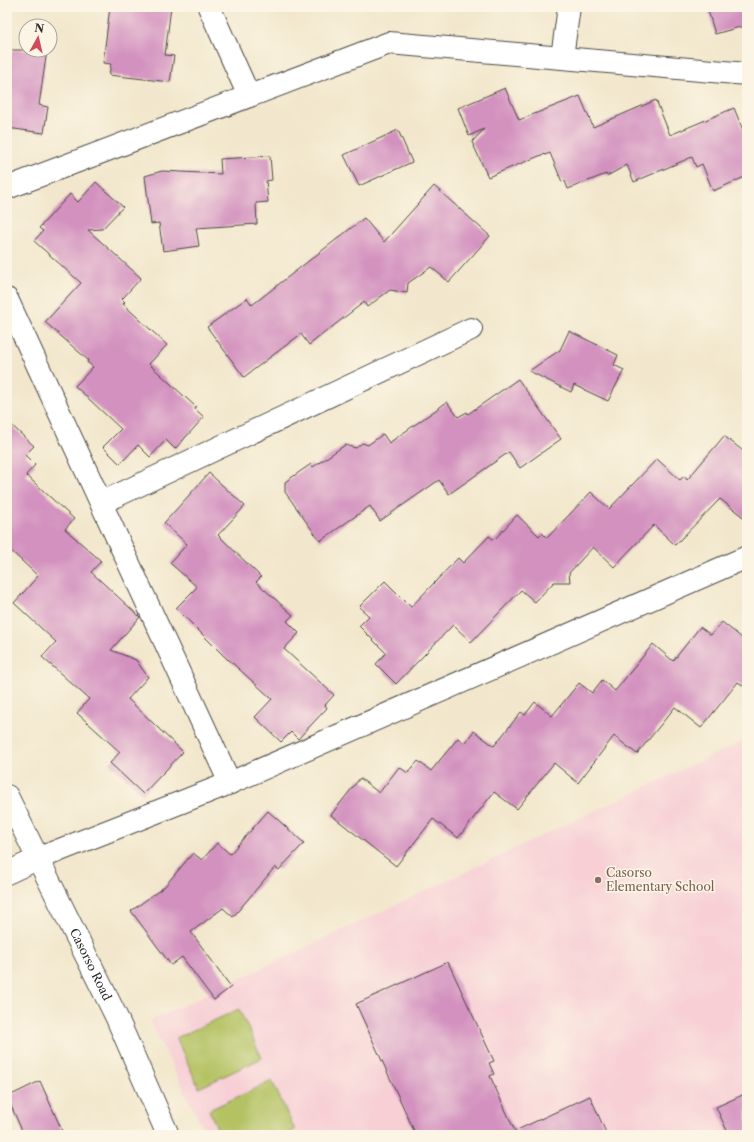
<svg xmlns="http://www.w3.org/2000/svg" width="754" height="1142" font-family="'Libre Caslon Text',serif">
<style>
.built{fill:#f7cfd5}
.green{fill:#b4c264;stroke:#707648}
.building{fill:#d391bf}
.lines{fill:none;stroke-linecap:round;stroke-linejoin:round}
.minor-casing{stroke:#494743;stroke-width:24}
.minor{stroke:#fff;stroke-width:22}
.education-dot{fill:#8d6e63;stroke:#fcf5e5;stroke-width:1.5}
.labels{text-anchor:middle;stroke-width:3;stroke-linejoin:round;paint-order:stroke}
.education-label{font-size:12px;fill:#785e54;stroke:#fcf5e5;text-anchor:start}
.street-label{font-size:12px;fill:#2b2b2b;stroke:#fcf5e5}
</style>
<rect width="100%" height="100%" fill="#fcf5e5"/>
<filter id="ink" filterUnits="userSpaceOnUse"><feTurbulence type="fractalNoise" baseFrequency=".025" numOctaves="2"/><feDisplacementMap in="SourceGraphic" scale="8" xChannelSelector="R" yChannelSelector="G"/><feConvolveMatrix kernelMatrix="1 2 1 2 8 2 1 2 1" color-interpolation-filters="sRGB"/></filter>
<filter id="wash" filterUnits="userSpaceOnUse"><feTurbulence type="fractalNoise" baseFrequency=".012" numOctaves="4" result="noise"/><feDisplacementMap in="SourceGraphic" scale="16" xChannelSelector="R" yChannelSelector="G"/><feGaussianBlur stdDeviation="0.9" result="paint"/><feColorMatrix in="noise" values="0 0 0 0 0 0 0 0 0 0 0 0 0 0 0 0 0 1.4 0 .05"/><feComposite in="paint" operator="in"/></filter>
<g filter="url(#wash)">
<rect width="100%" height="100%" fill="#f2e7cc"/>
<path class="built" d="M 747,739 L 747,1135 L 206,1135 L 150,1021 Z"/>
<path class="green" d="M 239,1009 L 262,1058 L 199,1088 L 176,1038 Z
M 272,1081 L 295,1130 L 284,1135 L 220,1135 L 209,1110 Z"/>
<g id="blocks">
<path class="building" d="M 110,7 L 171,7 L 165,55 L 174,56 L 170,82 L 109,75 L 111,64 L 103,63 Z
M 707,7 L 747,7 L 747,25 L 715,34 Z
M 7,50 L 47,50 L 39,105 L 48,107 L 44,133 L 7,128 Z
M 505,88 L 519,120 L 580,96 L 593,127 L 656,100 L 670,135 L 734,108 L 747,140 L 747,176 L 713,191 L 702,164 L 696,167 L 692,157 L 634,182 L 627,165 L 607,176 L 606,174 L 568,189 L 565,181 L 562,182 L 550,153 L 545,155 L 544,154 L 488,177 L 472,142 L 484,129 L 469,136 L 458,108 Z
M 398,130 L 412,162 L 359,186 L 344,155 Z
M 270,156 L 272,180 L 266,181 L 268,202 L 256,203 L 257,224 L 196,228 L 199,246 L 163,251 L 159,223 L 151,224 L 145,176 L 162,171 L 221,174 L 220,159 Z
M 96,182 L 123,207 L 102,229 L 88,230 L 141,278 L 122,299 L 125,302 L 123,304 L 167,345 L 149,364 L 196,407 L 195,409 L 204,417 L 175,449 L 166,440 L 150,457 L 138,445 L 120,464 L 103,447 L 121,429 L 75,386 L 93,367 L 87,362 L 88,360 L 45,322 L 81,283 L 34,241 L 43,231 L 39,228 L 70,194 L 78,202 Z
M 434,186 L 490,236 L 449,282 L 431,267 L 408,283 L 407,293 L 390,290 L 367,307 L 364,302 L 309,345 L 301,334 L 244,377 L 207,327 L 247,298 L 252,305 L 364,218 L 384,242 Z
M 569,331 L 618,355 L 614,365 L 624,370 L 608,401 L 574,385 L 571,392 L 529,371 L 560,350 Z
M 518,379 L 561,439 L 520,468 L 509,452 L 449,494 L 439,480 L 380,521 L 370,506 L 320,541 L 285,492 L 285,482 L 311,464 L 313,467 L 345,445 L 356,448 L 362,443 L 368,445 L 383,434 L 389,443 L 447,402 L 458,417 L 467,412 L 468,414 Z
M 7,421 L 34,446 L 25,455 L 35,465 L 26,475 L 74,519 L 65,529 L 101,561 L 91,572 L 140,617 L 111,650 L 136,660 L 148,677 L 128,699 L 183,752 L 143,794 L 110,763 L 120,752 L 77,713 L 89,699 L 42,657 L 56,642 L 14,603 L 38,576 L 7,547 Z
M 724,436 L 747,454 L 747,520 L 720,499 L 675,545 L 654,525 L 614,567 L 593,547 L 569,573 L 570,582 L 554,582 L 535,602 L 521,590 L 471,642 L 453,625 L 396,684 L 376,664 L 386,653 L 359,626 L 369,616 L 359,607 L 385,581 L 411,607 L 458,558 L 463,563 L 489,536 L 494,540 L 517,515 L 539,536 L 542,533 L 547,538 L 591,492 L 609,509 L 657,459 L 680,480 L 684,476 L 687,480 Z
M 209,473 L 245,506 L 218,535 L 261,577 L 256,582 L 293,615 L 287,621 L 299,633 L 284,649 L 334,695 L 325,705 L 327,708 L 298,739 L 291,732 L 281,742 L 255,717 L 272,699 L 228,659 L 228,660 L 176,608 L 197,587 L 170,563 L 187,544 L 164,523 Z
M 722,622 L 747,642 L 747,689 L 738,682 L 701,728 L 675,707 L 637,754 L 614,736 L 578,783 L 554,763 L 517,809 L 494,792 L 458,838 L 433,819 L 396,866 L 331,815 L 360,778 L 379,793 L 399,767 L 408,773 L 418,761 L 431,771 L 458,738 L 464,743 L 474,731 L 494,746 L 521,712 L 525,715 L 535,702 L 552,716 L 579,683 L 592,693 L 602,680 L 615,691 L 653,644 L 673,661 L 700,627 L 711,635 Z
M 268,811 L 304,843 L 279,870 L 275,867 L 233,917 L 223,908 L 191,932 L 231,987 L 214,1000 L 182,957 L 171,965 L 131,911 L 164,887 L 193,853 L 202,860 L 217,843 L 230,854 Z
M 448,962 L 494,1061 L 489,1063 L 494,1074 L 490,1076 L 515,1131 L 590,1096 L 607,1135 L 416,1135 L 356,1004 Z
M 40,1081 L 64,1135 L 24,1135 L 7,1097 Z
M 747,1093 L 747,1135 L 729,1135 L 716,1107 Z"/>
</g>
</g>
<g filter="url(#ink)">
<use href="#blocks" fill-opacity="0" stroke="#494743" stroke-width="1"/>
<g class="lines">
<defs>
<g id="minor">
<path d="M 209,7 L 249,96"/>
<path d="M 562,57 L 569,7"/>
<path d="M 7,188 L 389,43 L 747,74"/>
<path d="M 7,299 L 230,783"/>
<path d="M 101,503 L 471,329"/>
<path id="s1" d="M 7,796 L 116,1016 L 168,1135"/>
<path d="M 7,873 L 37,859 L 230,783 L 747,557"/>
</g>
</defs>
<use href="#minor" class="minor-casing"/>
<use href="#minor" class="minor"/>
</g>
</g>
<circle class="education-dot" cx="598" cy="880" r="4"/>
<g class="labels">
<g class="education-label">
<text x="606" y="877">Casorso<tspan x="606" dy="14">Elementary School</tspan></text>
</g>
<g class="street-label">
<text dy="4" stroke="none"><textPath href="#s1" startOffset="188">Casorso Road</textPath></text>
</g>
</g>
<rect width="754" height="1142" fill="none" stroke="#fcf5e5" stroke-width="24"/>
<g transform="translate(38 38) rotate(8)"><circle r="19" fill="#fcf5e5" stroke="#a8a49b"/>
<path d="M0-3L7 15L0 10L-7 15Z" fill="#d1495b"/>
<text y="-6" font-size="11" font-weight="bold" text-anchor="middle" fill="#2b2b2b">N</text>
</g>
</svg>
